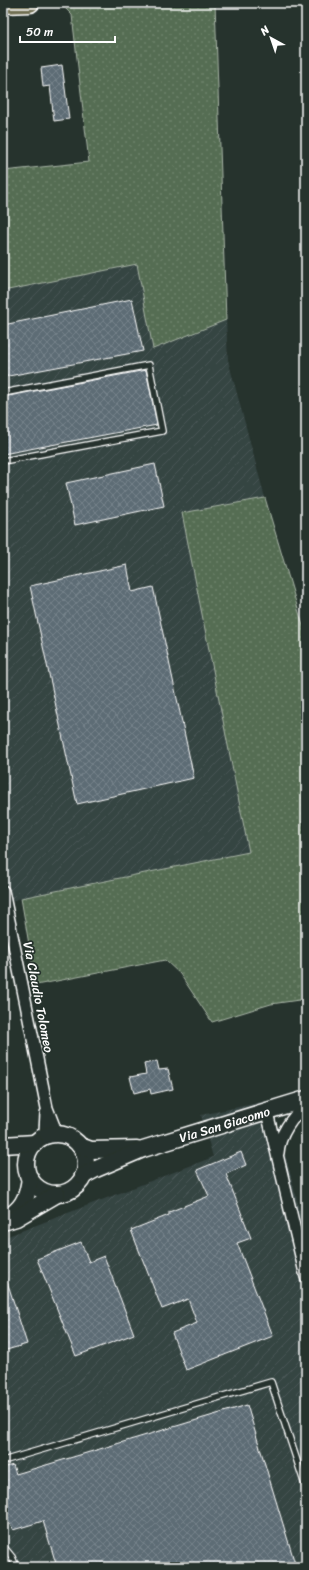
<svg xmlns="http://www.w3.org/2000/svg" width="309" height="1570" font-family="Sriracha,sans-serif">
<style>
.industrial{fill:url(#industrial-furrows)}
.grass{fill:url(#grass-dots);stroke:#aab6a8}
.building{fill:url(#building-cross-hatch);stroke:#fff}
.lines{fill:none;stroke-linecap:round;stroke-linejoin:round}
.lane-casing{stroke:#fff;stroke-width:8}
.street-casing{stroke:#fff;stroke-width:14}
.secondary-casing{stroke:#fff;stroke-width:19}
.primary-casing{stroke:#fff;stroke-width:21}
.lane{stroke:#26332d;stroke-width:5.5}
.street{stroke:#26332d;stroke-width:11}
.secondary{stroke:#26332d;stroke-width:16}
.primary{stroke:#716f52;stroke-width:18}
.labels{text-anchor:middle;stroke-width:3.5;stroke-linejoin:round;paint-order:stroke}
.street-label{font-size:13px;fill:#fff;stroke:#26332d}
</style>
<defs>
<pattern id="industrial-furrows" width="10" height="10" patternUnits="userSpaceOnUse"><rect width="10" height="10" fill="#364443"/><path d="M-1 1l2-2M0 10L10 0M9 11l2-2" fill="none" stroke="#4a5756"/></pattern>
<pattern id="grass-dots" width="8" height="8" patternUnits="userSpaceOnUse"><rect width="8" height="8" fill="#546d52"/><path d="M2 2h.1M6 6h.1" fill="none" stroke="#6e836c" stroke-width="1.8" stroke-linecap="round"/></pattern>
<pattern id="building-cross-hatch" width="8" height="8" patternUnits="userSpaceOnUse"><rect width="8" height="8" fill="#5d6c75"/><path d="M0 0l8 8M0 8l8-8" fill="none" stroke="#75828a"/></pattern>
</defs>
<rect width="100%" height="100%" fill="#26332d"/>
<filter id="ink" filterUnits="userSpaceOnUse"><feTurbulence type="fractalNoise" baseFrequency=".025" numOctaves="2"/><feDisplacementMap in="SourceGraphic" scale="8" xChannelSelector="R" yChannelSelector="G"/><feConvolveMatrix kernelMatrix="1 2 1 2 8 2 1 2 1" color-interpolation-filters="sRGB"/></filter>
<g filter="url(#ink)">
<path class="industrial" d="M 137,264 L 153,349 L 226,320 L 228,360 L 265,498 L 182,513 L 250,852 L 21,898 L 3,904 L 3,291 Z
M 271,1100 L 302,1219 L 306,1219 L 306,1567 L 3,1567 L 3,1238 L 213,1157 L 201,1115 Z"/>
<path class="grass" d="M 79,3 L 215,3 L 226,320 L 153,349 L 137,264 L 3,291 L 3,171 L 89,162 L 72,15 L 63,6 Z
M 265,498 L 306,636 L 306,820 L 302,822 L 306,839 L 306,999 L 271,1004 L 212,1022 L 180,974 L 165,960 L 36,985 L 21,898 L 249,852 L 182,513 Z"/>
<path class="building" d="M 62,65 L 69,119 L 54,121 L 50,86 L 43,87 L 41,68 Z
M 132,299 L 143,351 L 3,377 L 3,325 Z
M 146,370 L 157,425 L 3,454 L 3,397 Z
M 155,464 L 164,506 L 75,525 L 66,483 Z
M 127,565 L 132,592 L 153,587 L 194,778 L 77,804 L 30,586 Z
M 157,1061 L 159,1070 L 168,1069 L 173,1089 L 151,1094 L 150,1089 L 134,1093 L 130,1077 L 146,1074 L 144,1064 Z
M 241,1152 L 246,1165 L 226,1174 L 251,1238 L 237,1243 L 273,1336 L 186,1370 L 172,1333 L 197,1323 L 188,1299 L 162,1309 L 131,1230 L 169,1215 L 169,1212 L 209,1196 L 197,1170 Z
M 81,1242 L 89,1262 L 104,1256 L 134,1334 L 76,1356 L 37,1259 Z
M 5,1275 L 27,1344 L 3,1351 L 3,1276 Z
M 247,1405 L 296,1567 L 57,1567 L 43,1521 L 13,1530 L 3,1513 L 3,1468 L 13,1465 L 16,1474 Z"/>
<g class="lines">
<defs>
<path id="lane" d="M 3,393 L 149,365 L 162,431 L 3,461
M 3,1461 L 271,1382 L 306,1488
M 3,1546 L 12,1557 L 16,1567"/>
<path id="street" d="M 3,891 L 47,1108 L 57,1134
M 267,1112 L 306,1277
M 39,1139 L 45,1131 L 46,1113
M 278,1153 C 279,1135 292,1117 306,1105"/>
<g id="secondary">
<circle cx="56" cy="1164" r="30"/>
<path d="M 3,1145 L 35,1143"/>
<path d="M 80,1146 L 91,1150 L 137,1149"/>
<path id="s1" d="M 83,1176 L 96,1169 L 143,1149 L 306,1099"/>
<path d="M 12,1214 C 25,1205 28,1193 30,1178"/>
<path d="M 3,1222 L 16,1218 L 57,1194"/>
</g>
<path id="primary" d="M 3,4 L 30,3"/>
</defs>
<use href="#lane" class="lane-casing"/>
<use href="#street" class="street-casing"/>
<use href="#secondary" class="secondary-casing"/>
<use href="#primary" class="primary-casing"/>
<use href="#lane" class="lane"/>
<use href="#street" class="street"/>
<use href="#secondary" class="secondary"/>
<use href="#primary" class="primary"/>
</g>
</g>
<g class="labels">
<g class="street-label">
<text transform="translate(39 997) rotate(79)" y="5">Via Claudio Tolomeo</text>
<text dy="5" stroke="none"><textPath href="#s1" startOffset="151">Via San Giacomo</textPath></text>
</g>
</g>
<rect width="309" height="1570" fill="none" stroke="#26332d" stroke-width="16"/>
<rect x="8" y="8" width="293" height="1554" fill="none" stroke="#fff" stroke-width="1.5" filter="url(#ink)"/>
<g transform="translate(271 38) rotate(320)" stroke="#26332d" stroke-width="3" paint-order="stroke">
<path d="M0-3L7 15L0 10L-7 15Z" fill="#ffffff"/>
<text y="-6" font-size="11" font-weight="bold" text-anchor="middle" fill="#ffffff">N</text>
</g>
<path d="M20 36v6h95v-6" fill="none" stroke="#ffffff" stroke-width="2"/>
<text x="26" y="36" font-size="12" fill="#ffffff" stroke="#26332d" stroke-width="3" paint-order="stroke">50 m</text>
</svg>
